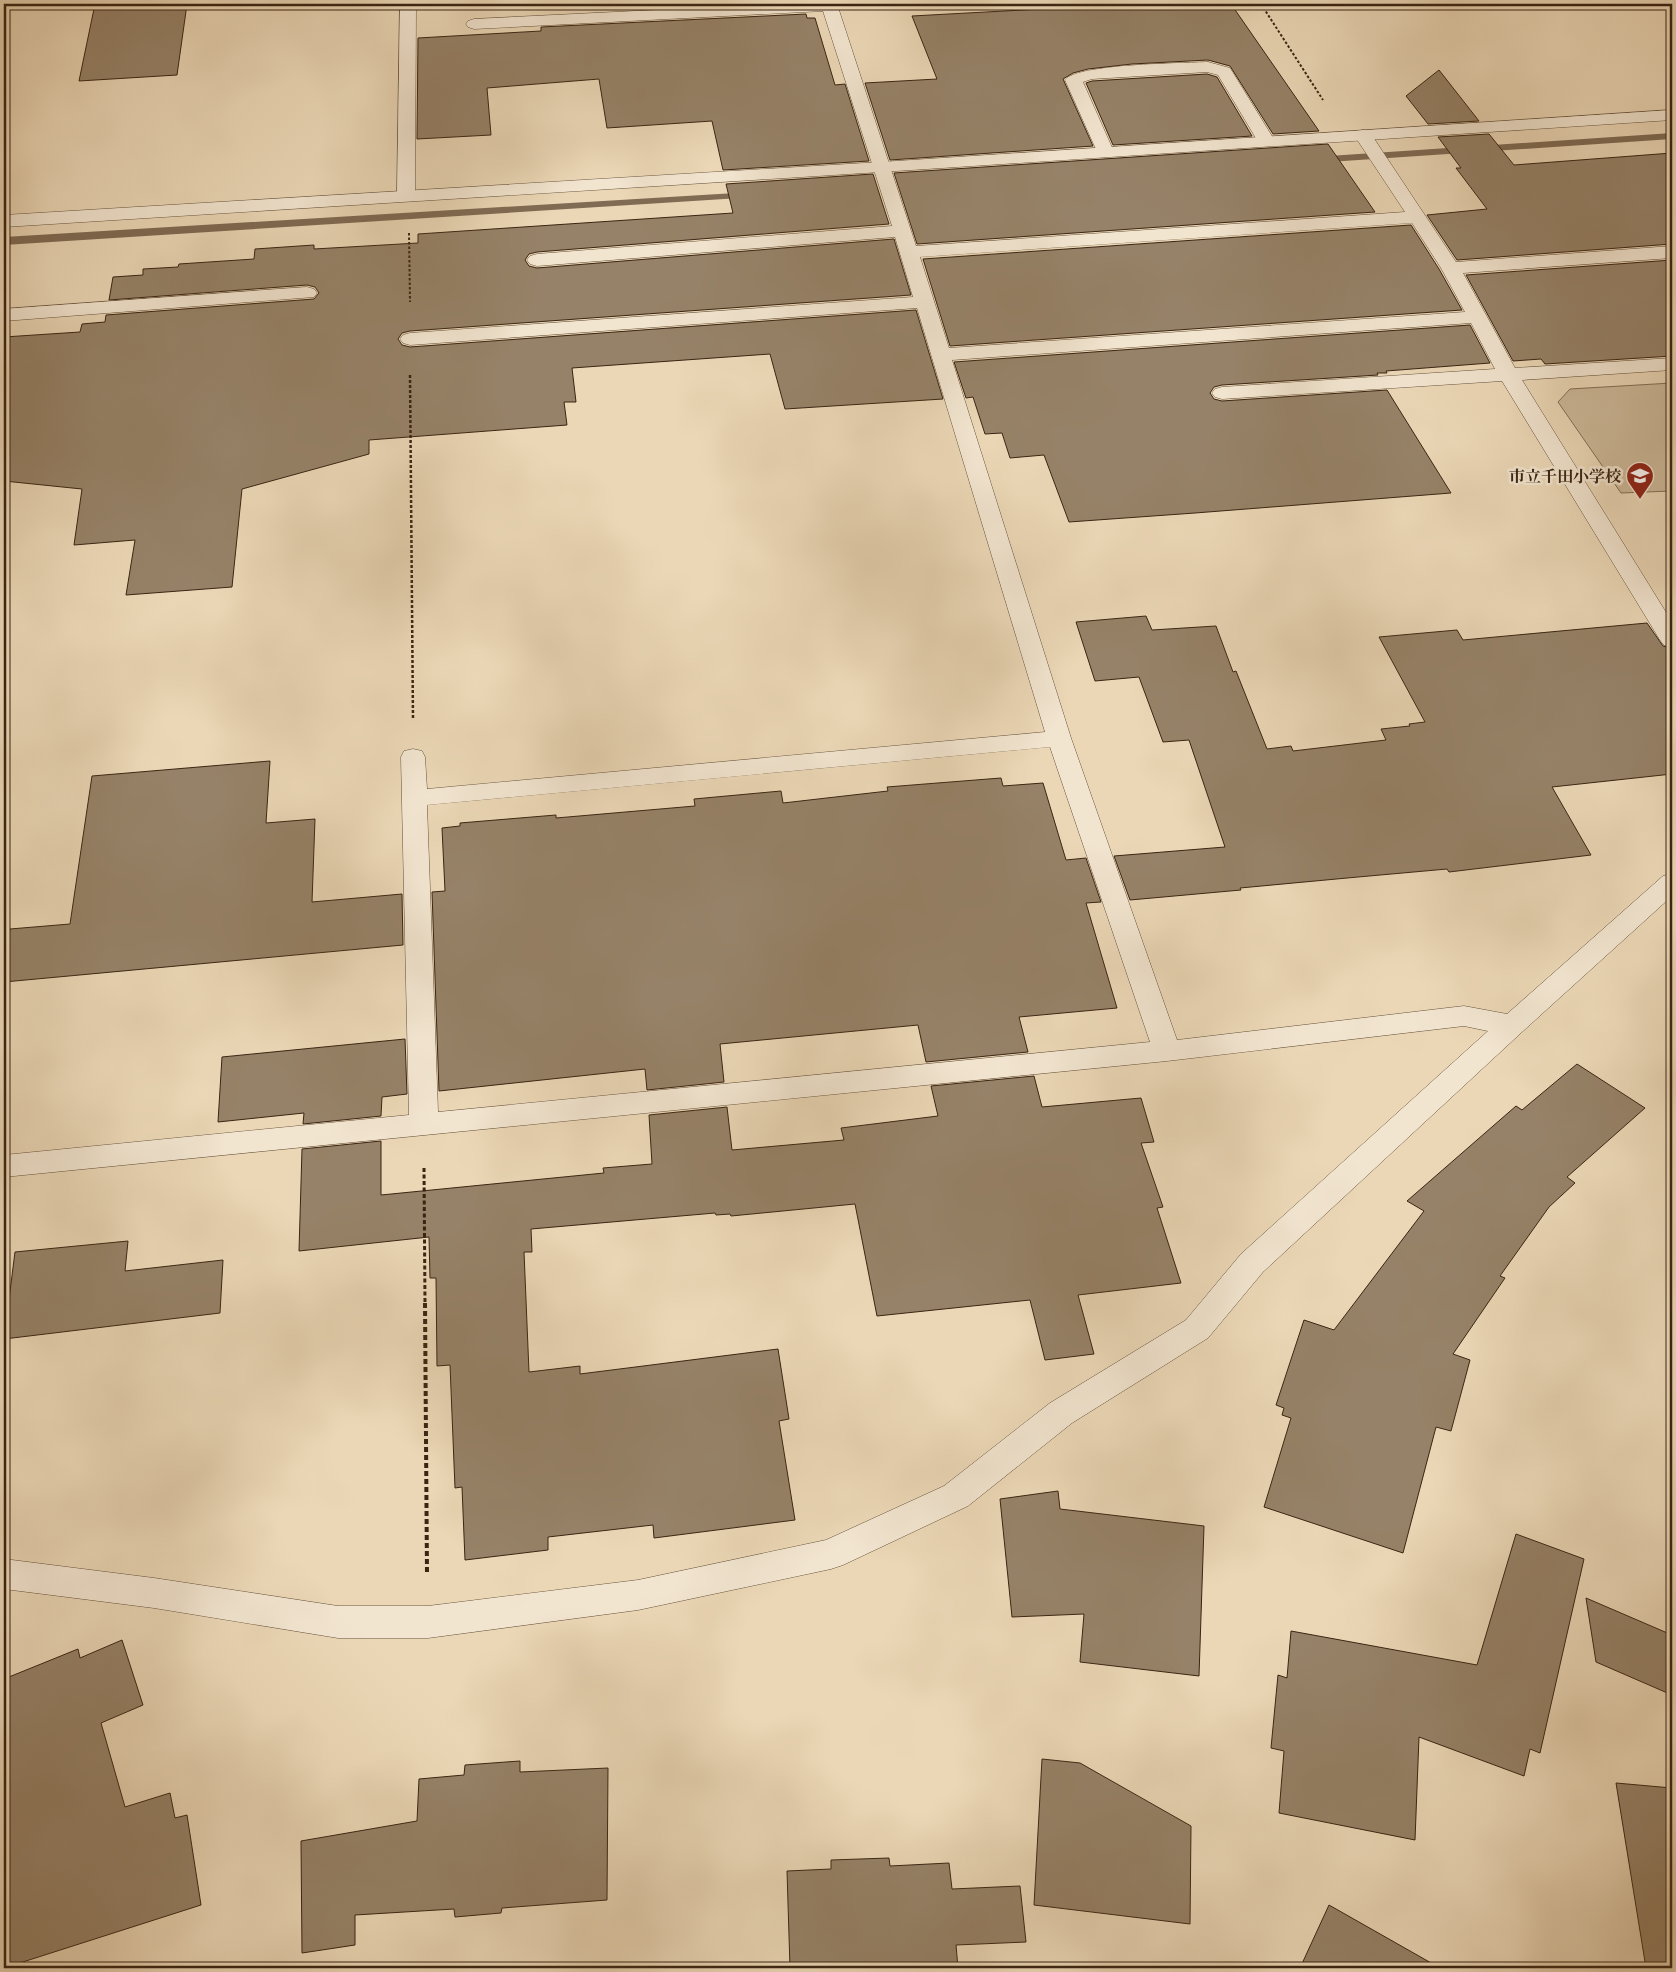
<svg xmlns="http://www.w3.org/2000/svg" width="1676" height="1972" font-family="'IM FELL English','Noto Serif JP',serif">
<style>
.green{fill:#cdb99a;stroke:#846f56}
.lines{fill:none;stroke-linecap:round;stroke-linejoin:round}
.stream{fill:#806b54;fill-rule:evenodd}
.building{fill:#968268;stroke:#3a2513}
.minor-casing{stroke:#66523c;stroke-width:1}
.tertiary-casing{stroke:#66523c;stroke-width:1}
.path-far3{stroke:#3a2513;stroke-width:2;stroke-dasharray:2.5 2;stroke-linecap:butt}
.path-far2{stroke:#3a2513;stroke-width:2.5;stroke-dasharray:3 2;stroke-linecap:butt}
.path-far1{stroke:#3a2513;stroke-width:3;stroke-dasharray:4 2.5;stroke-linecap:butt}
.path{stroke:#3a2513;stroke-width:4;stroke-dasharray:5 3;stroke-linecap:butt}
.minor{fill:#f2e5d0;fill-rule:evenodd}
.tertiary{fill:#f2e5d0;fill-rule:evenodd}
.labels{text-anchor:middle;stroke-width:5;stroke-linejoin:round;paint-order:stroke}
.far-poi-label{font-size:16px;font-weight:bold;fill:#3a2513;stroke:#f2e5d0;text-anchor:end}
</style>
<rect width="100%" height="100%" fill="#ebd7b6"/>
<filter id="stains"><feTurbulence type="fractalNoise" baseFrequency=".004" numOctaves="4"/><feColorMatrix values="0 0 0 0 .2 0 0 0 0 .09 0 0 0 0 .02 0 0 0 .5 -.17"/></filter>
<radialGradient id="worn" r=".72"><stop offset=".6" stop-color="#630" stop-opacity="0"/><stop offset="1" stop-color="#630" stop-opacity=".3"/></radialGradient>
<path class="green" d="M 1672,383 L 1672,492 L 1671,491 L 1621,493 L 1558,402 L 1570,389 Z"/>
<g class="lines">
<path class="stream" d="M 1672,133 L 1672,139 L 1314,163 L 1308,160 L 1314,157 Z
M 752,192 L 756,193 L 758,195 L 756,197 L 4,245 L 4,237 Z"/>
</g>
<path class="building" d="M 95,4 L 187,4 L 177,75 L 79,81 Z
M 1133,4 L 1231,4 L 1319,131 L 1273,134 L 1230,66 L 1208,60 L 1132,64 L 1088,69 L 1073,73 L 1063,79 L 1093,146 L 890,160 L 865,83 L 937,79 L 912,16 Z
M 806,14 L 807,18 L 815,18 L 835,85 L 845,84 L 869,161 L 723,170 L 712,121 L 607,128 L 599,79 L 487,88 L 491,135 L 417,139 L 418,38 L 541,31 L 541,27 Z
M 1439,70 L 1479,121 L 1428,124 L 1406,96 Z
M 1207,74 L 1217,77 L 1252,136 L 1113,145 L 1086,83 L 1092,81 Z
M 1489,134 L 1514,165 L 1672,153 L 1672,244 L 1457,260 L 1427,215 L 1487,209 L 1456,168 L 1461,168 L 1438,137 Z
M 1328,144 L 1375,212 L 917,244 L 894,173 Z
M 873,174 L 889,224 L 537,252 L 529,254 L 525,260 L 529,266 L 537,268 L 894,239 L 911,295 L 410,331 L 402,333 L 398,339 L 402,345 L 410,347 L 916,310 L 943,399 L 785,409 L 770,354 L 572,368 L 576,402 L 564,402 L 567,425 L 369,440 L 369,454 L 242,489 L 232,587 L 126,595 L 135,540 L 74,545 L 82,489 L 4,481 L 4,337 L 80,332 L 82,324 L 105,322 L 106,315 L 314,299 L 319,293 L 315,287 L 307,285 L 109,300 L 113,277 L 143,275 L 143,269 L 178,267 L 179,264 L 254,259 L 255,249 L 314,245 L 314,249 L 418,243 L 418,234 L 733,213 L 726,184 Z
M 1411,225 L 1439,269 L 1462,310 L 950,346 L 923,259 Z
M 1672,260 L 1672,356 L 1545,364 L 1541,359 L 1513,361 L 1466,275 Z
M 1470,325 L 1490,363 L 1386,371 L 1387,373 L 1377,373 L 1378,375 L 1222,385 L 1214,387 L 1210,393 L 1214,399 L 1222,401 L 1387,390 L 1451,493 L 1195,513 L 1069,522 L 1044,455 L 1010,458 L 1002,433 L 985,434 L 973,397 L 966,398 L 954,362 Z
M 1146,616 L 1152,630 L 1216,626 L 1233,672 L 1236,671 L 1267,749 L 1291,746 L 1293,751 L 1386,740 L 1381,729 L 1410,726 L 1409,724 L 1425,722 L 1379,637 L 1457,630 L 1463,640 L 1647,623 L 1663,646 L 1672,649 L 1672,774 L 1552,787 L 1591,855 L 1449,872 L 1447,869 L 1358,877 L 1240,888 L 1241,890 L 1130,900 L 1114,856 L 1225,847 L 1189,740 L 1163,742 L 1139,677 L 1095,681 L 1076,622 Z
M 270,761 L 266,823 L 315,819 L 312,902 L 402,894 L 403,945 L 4,982 L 4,969 L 10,929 L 70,924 L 92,776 Z
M 1001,778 L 1003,786 L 1043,783 L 1066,860 L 1086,858 L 1101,902 L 1086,903 L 1117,1008 L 1019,1017 L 1028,1052 L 926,1062 L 918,1025 L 720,1044 L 724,1082 L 647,1090 L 645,1069 L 439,1091 L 432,892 L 445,891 L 442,828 L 460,826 L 460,823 L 556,815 L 556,818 L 695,806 L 694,799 L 781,791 L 783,803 L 888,791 L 887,787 Z
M 405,1039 L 407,1094 L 382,1097 L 381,1116 L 303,1124 L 304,1113 L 218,1122 L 222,1057 Z
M 1577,1064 L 1645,1108 L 1567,1177 L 1575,1183 L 1549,1207 L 1500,1276 L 1505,1278 L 1453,1354 L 1470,1360 L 1451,1431 L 1436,1427 L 1403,1553 L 1264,1507 L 1291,1418 L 1282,1415 L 1284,1408 L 1276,1405 L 1304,1320 L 1334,1330 L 1424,1211 L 1407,1201 L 1516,1106 L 1522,1110 Z
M 1034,1076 L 1042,1107 L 1141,1098 L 1154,1142 L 1141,1143 L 1163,1207 L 1157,1208 L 1181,1283 L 1078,1295 L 1094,1354 L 1045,1360 L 1030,1300 L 877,1316 L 855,1204 L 731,1216 L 730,1214 L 716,1215 L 715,1213 L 531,1229 L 532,1252 L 524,1252 L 529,1372 L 580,1366 L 580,1374 L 778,1349 L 789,1419 L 779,1421 L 795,1520 L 654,1538 L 653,1525 L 548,1537 L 548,1550 L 465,1560 L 462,1487 L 455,1488 L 450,1365 L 437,1366 L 436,1278 L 430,1278 L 429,1237 L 299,1251 L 302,1149 L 381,1141 L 381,1195 L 604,1173 L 603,1168 L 652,1164 L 649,1115 L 727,1107 L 732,1150 L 844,1140 L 841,1128 L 938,1116 L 931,1086 Z
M 128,1241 L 125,1271 L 223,1260 L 220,1313 L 4,1339 L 15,1252 Z
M 1058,1491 L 1060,1509 L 1204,1526 L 1199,1676 L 1080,1662 L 1084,1614 L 1012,1617 L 1000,1499 Z
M 1516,1534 L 1584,1559 L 1540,1753 L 1530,1749 L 1524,1776 L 1419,1737 L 1415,1840 L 1279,1813 L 1284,1751 L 1271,1748 L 1278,1675 L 1287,1678 L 1291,1631 L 1477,1665 Z
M 1586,1598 L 1672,1635 L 1672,1695 L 1596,1662 Z
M 122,1640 L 143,1705 L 101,1723 L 125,1807 L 170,1793 L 175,1818 L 187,1815 L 201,1905 L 4,1968 L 4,1679 L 78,1649 L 80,1658 Z
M 1042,1759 L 1080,1763 L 1191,1826 L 1190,1924 L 1034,1905 Z
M 520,1761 L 520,1772 L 608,1768 L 607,1900 L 502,1908 L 501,1913 L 455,1917 L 454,1909 L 355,1915 L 355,1945 L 302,1953 L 301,1841 L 417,1821 L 419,1779 L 464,1775 L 465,1765 Z
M 1616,1783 L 1672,1788 L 1672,1968 L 1646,1968 Z
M 889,1858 L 890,1866 L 949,1863 L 952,1889 L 1020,1886 L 1026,1942 L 956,1945 L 958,1968 L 790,1968 L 787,1871 L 831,1869 L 831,1860 Z
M 1329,1905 L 1440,1968 L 1300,1968 Z"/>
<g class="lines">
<defs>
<path id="minor" d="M 400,4 L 416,4 L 415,196 L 412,200 L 406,201 L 400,200 L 397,196 Z
M 779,4 L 837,4 L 916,246 L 1405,212 L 1354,135 L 1357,131 L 1363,130 L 1369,131 L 1456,262 L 1672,246 L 1672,258 L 1463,273 L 1515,368 L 1672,358 L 1672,370 L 1522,380 L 1672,622 L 1672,647 L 1664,645 L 1660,640 L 1502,381 L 1222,399 L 1215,397 L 1212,393 L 1215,389 L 1222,387 L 1495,369 L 1471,323 L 952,360 L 1071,738 L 1177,1040 L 1464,1006 L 1507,1014 L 1663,876 L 1672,873 L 1672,896 L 1522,1032 L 1263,1272 L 1208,1338 L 1072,1423 L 968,1506 L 843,1565 L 831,1569 L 638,1610 L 428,1638 L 338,1638 L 154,1608 L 4,1589 L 4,1559 L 154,1578 L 338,1606 L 428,1606 L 638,1580 L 826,1540 L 944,1486 L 1050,1403 L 1186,1320 L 1241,1254 L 1488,1031 L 1464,1026 L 1167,1061 L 4,1177 L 4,1155 L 409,1115 L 401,757 L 404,751 L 413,749 L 422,751 L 425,757 L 427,789 L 1045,732 L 917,308 L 410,345 L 403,343 L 400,339 L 403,335 L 410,333 L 913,297 L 895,237 L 537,266 L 530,264 L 527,260 L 530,256 L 537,254 L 892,226 L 823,11 L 474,29 L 468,27 L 466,24 L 468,21 L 474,19 ZM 1412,223 L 1441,268 L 1465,312 L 949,348 L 920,257 ZM 1050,747 L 1150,1042 L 438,1112 L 427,805 Z
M 1208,62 L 1230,68 L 1275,141 L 1272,145 L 1266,146 L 1260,145 L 1218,75 L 1207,72 L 1092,79 L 1083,82 L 1114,152 L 1111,156 L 1105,157 L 1099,156 L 1065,80 C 1076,64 1184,63 1208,62 Z
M 307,287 L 314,289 L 317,293 L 314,297 L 4,321 L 4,309 Z"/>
<path id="tertiary" d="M 1672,110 L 1672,120 L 881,172 L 4,227 L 4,215 L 881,162 Z"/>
</defs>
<use href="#minor" class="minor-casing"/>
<use href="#tertiary" class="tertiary-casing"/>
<path class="path-far3" d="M 1261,4 L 1323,100
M 409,233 L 410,302"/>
<path class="path-far2" d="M 410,375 L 413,719"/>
<path class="path-far1" d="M 424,1168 L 425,1304"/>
<path class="path" d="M 425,1303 L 427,1574"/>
<use href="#minor" class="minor"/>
<use href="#tertiary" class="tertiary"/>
</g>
<defs>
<symbol id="school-pin" viewBox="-11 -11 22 30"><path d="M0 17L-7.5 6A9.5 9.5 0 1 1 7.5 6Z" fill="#8f2418" stroke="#f2e5d0"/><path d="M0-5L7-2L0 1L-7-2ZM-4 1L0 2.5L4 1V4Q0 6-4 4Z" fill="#fff"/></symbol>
</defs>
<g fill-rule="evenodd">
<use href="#school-pin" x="1624" y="460" width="32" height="43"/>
</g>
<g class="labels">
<g class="far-poi-label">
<text x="1621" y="482">市立千田小学校</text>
</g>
</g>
<rect width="1676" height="1972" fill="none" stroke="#ebd7b6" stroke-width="20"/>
<rect x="5" y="5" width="1666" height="1962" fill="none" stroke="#3a2513" stroke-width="2.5"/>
<rect x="10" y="10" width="1656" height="1952" fill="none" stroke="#3a2513"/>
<rect width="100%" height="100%" filter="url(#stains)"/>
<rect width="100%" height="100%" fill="url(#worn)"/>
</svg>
